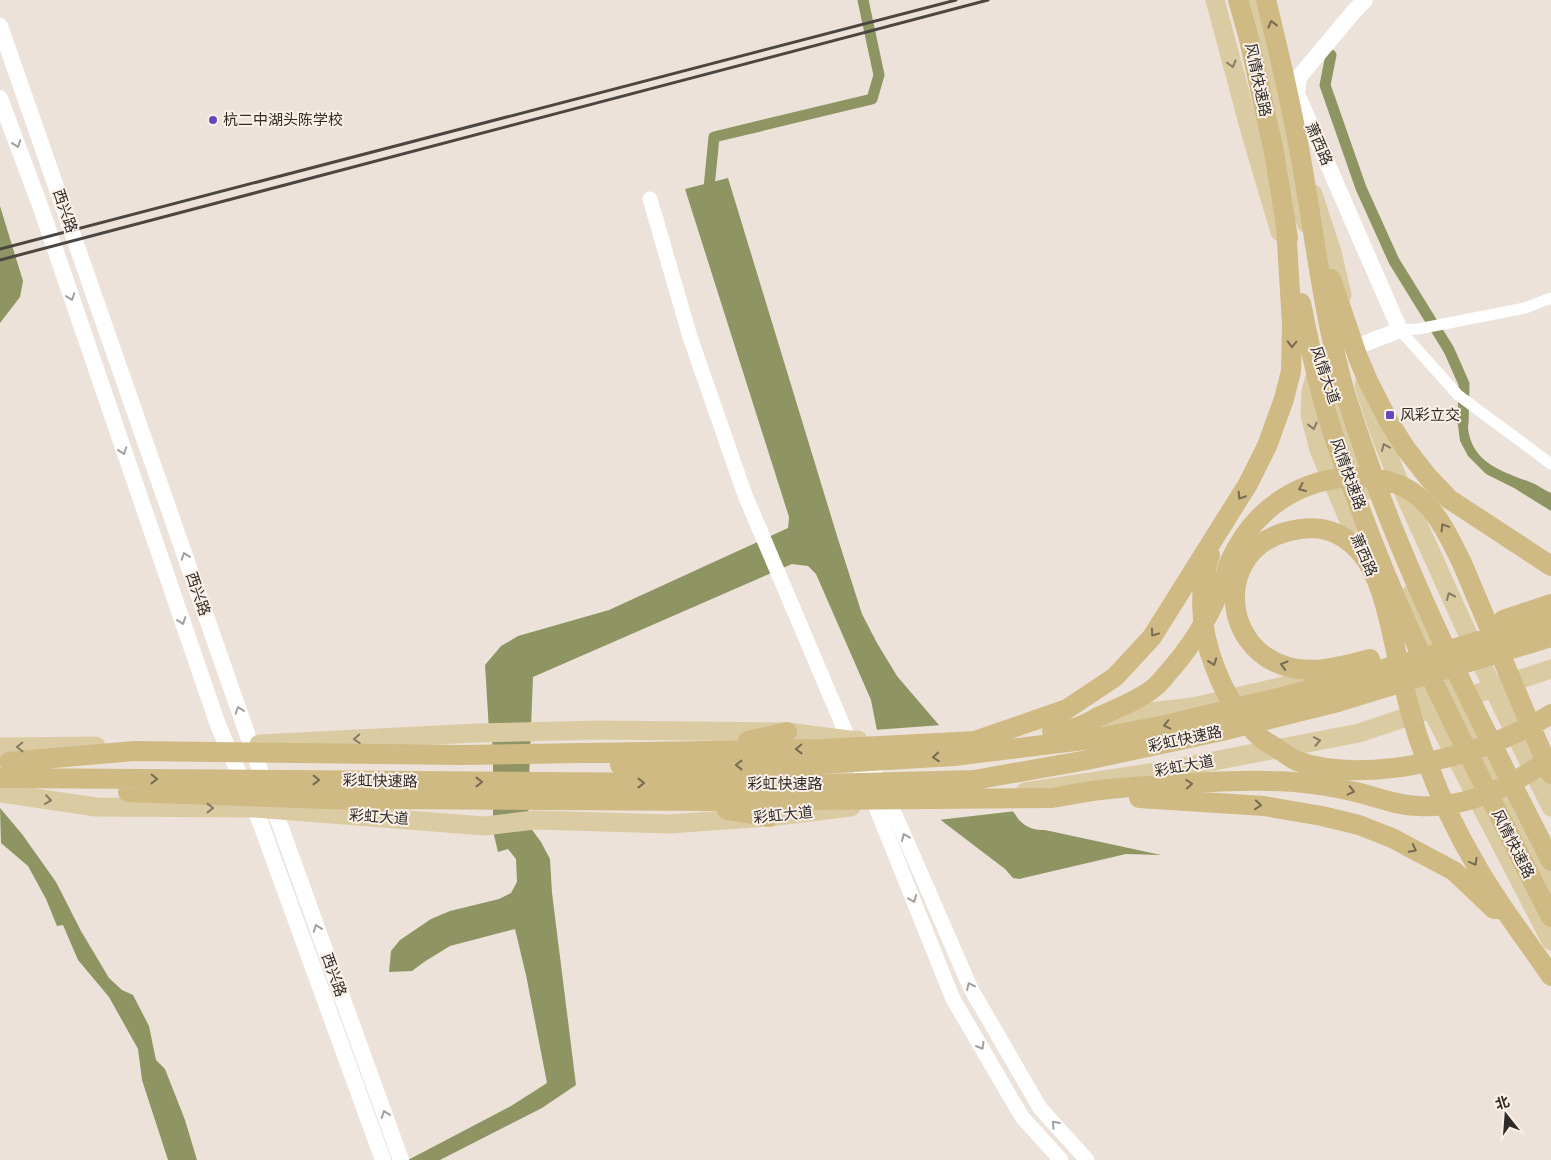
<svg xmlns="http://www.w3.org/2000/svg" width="1551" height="1160" font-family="Signika,'Noto Sans SC',sans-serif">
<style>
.water{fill:#8e9562}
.pier{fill:#ede2da}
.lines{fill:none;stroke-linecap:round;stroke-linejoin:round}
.canal{stroke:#8e9562;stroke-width:11}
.minor{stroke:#fff;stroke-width:11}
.tertiary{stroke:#fff;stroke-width:15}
.secondary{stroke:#fff;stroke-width:16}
.primary{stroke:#dbcba3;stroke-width:19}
.trunk{stroke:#cfba84;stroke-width:20}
.rail{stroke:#4b4642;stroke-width:3}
.oneway{stroke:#776b51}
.oneway2{stroke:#857b66}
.oneway3{stroke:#a1a09e}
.poi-dot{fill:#6747c0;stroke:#faf0e7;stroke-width:2}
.labels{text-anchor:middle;stroke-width:4;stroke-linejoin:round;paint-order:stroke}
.street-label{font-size:15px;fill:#2f2b28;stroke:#faf0e7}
.poi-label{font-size:15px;fill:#2f2b28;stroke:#faf0e7;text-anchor:start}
</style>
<rect width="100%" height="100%" fill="#ede2da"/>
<path class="water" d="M 728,178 L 838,539 L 862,614 L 877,643 L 897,676 L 1015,814 C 1022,826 1032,830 1045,830 L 1161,855 L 1126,854 L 1019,879 L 1013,878 L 1005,869 L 942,821 L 880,746 L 871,700 L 816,574 L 808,566 L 792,564 L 533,677 L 528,805 L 530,827 L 541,842 L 550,859 L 552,893 L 576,1085 L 542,1108 L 440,1160 L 408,1160 L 511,1106 L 547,1083 L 526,975 L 515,929 L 450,946 L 424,962 L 412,971 L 389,972 L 391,951 L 400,940 L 431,919 L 450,911 L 499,899 L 511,893 L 517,882 L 516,859 L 508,849 L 498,852 L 493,831 L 493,746 L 489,731 L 485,665 L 501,646 L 518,636 L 609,610 L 788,528 L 789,517 L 685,189 Z
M 0,206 L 23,281 L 20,297 L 0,323 Z
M 1459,405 L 1468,411 C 1469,418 1467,427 1469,434 C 1475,464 1506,473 1530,482 C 1538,485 1544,490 1551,493 L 1551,511 L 1514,488 L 1486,474 L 1468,456 L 1460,441 L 1457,417 Z
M 0,808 L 22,834 L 56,882 L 81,931 L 109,978 L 122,990 L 133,995 L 149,1026 L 156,1060 L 165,1069 L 185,1120 L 197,1160 L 168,1160 L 142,1080 L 138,1049 L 109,997 L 78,960 L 63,925 L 57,926 L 46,899 L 28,866 L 1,843 Z"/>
<path class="pier" d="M 942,725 L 1016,811 L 938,820 L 878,747 L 874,730 Z"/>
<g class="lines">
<path class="canal" d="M 1331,55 L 1325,85 L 1361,188 L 1394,261 L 1449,350 L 1464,384 L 1463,423
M 708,198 L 714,137 L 872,99 L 879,75 L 863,0"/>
<path class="minor" d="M 1551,298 L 1525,308 L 1418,329 L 1400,330 L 1458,395 L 1551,464"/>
<path class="tertiary" d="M 650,199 L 690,337 L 745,495 L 849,740 L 953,999 L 1022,1117 L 1061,1160
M 866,753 L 890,803 L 971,989 L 1040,1108 L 1087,1160"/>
<path class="secondary" d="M 0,26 L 251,745 L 401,1160
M 0,98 L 42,211 L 218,725 L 259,819 L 383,1160
M 1319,361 L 1400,330 L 1297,94 L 1299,77 L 1356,9 L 1365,0"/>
<path class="primary" d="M 1215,0 L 1251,134 L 1280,232
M 1250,0 L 1258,27 L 1282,101
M 1270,88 L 1293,185 L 1306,223
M 1313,194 L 1332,252 L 1342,295
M 1317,370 L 1311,391 L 1310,415 L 1319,450 L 1364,556
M 1325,378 L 1351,449 L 1368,490
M 1364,385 C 1381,444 1407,501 1433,557 C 1470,641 1510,724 1551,807
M 1411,594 C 1452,696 1503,794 1551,893
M 1411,664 L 1431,709 L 1551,941
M 1104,717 L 1193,707 L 1306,681
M 259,744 L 476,733 L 599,730 L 787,732 L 849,740 L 858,740
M 0,747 L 96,746
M 1025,792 L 1162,771 L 1359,733 L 1551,669
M 0,793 L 96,807 L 254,808 L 484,826 L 535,820 L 669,824 L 769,817 L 851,807"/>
<path class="trunk" d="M 1238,0 L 1248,35 L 1274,152 L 1288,238
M 1266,0 C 1280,56 1293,113 1303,170 C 1315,241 1324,313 1342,382 C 1352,418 1365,452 1377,487 C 1425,616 1489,738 1551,861
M 1331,279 L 1357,355 L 1368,381 L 1389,422 L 1406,449 L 1428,477 L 1449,499 L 1551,566
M 1301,303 C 1309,343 1317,382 1329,421 C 1337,448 1348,476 1358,503 C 1410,646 1482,781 1551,917
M 1210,555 C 1197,594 1201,633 1216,670 C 1225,694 1242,722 1262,739 C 1268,743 1275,747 1281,751 C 1286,754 1292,759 1297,761 C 1368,787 1490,754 1551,714
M 1503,620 L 1551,604
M 1370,659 C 1343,666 1312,675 1285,666 C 1219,645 1217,550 1286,532 C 1316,524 1339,528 1360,552 C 1383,578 1390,627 1398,660 C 1405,691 1412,722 1423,751 C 1437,790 1454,828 1475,863 C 1497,903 1526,939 1551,976
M 1052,731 C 1059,730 1067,730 1074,728 C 1083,726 1091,721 1098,717 C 1116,709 1141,699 1155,687 C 1162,681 1167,673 1173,667 C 1195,641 1211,614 1223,582 C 1226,575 1227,568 1230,561 C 1254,508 1301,477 1359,477 C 1420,478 1438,514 1462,563 L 1551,774
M 748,741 L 787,732
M 9,762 L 134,751 L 462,755 L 822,749 L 975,741 L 1067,709 L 1115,677 L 1152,637 L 1248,484 L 1267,446 L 1284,399 L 1291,371 L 1292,325 L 1286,225
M 620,765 L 821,764 L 954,756 L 1091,739 L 1161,726 L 1286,696 L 1416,660 L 1551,619
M 0,778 L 821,784 L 974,780 L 1087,760 L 1222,731 L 1338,702 L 1551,637
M 128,792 L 384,801
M 1139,798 L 1264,806 L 1322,816 L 1359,825 L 1392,838 L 1454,871 L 1494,909
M 371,799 L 709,801 L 1052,798 C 1068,795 1084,792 1100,790 C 1125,787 1151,786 1176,784 C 1207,782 1239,780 1270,781 C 1300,781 1331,786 1360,793 C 1379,798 1399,806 1419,806 C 1467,809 1513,785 1551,758
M 727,810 L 769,817"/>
<path class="rail" d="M 0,249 L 956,0
M 0,260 L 988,0"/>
</g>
<defs><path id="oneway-chevron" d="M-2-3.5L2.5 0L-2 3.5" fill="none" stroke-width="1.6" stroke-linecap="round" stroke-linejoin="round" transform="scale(1.25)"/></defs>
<g class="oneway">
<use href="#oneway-chevron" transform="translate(1272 24) rotate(-104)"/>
<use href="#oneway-chevron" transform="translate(1292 344) rotate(92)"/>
<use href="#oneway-chevron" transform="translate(1302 488) rotate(157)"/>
<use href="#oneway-chevron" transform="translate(1241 496) rotate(122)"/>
<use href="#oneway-chevron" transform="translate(1444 527) rotate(-121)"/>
<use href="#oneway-chevron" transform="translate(1154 633) rotate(126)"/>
<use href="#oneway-chevron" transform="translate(1213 662) rotate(70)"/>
<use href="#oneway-chevron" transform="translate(1284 665) rotate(-164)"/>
<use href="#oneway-chevron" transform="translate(1167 725) rotate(167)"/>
<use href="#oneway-chevron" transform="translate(799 749) rotate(179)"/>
<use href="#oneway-chevron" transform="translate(936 757) rotate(176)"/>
<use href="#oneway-chevron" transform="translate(739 765) rotate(180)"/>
<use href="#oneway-chevron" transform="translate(154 779) rotate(1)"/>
<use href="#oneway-chevron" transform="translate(316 780) rotate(1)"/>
<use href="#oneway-chevron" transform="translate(479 782)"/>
<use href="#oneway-chevron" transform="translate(641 783)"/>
<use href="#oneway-chevron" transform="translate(1189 784) rotate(-4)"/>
<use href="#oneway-chevron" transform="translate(1351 791) rotate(13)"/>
<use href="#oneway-chevron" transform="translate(1258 805) rotate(5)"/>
<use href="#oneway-chevron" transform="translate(1413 849) rotate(27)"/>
<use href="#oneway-chevron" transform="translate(1474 862) rotate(61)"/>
</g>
<g class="oneway2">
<use href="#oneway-chevron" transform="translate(1232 64) rotate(75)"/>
<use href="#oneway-chevron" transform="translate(1313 426) rotate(76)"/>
<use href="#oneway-chevron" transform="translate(1385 447) rotate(-113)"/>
<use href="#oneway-chevron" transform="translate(1450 596) rotate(-114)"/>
<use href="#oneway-chevron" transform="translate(357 739) rotate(177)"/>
<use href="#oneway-chevron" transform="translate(1317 741) rotate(-11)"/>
<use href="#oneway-chevron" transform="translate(20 747) rotate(179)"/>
<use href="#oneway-chevron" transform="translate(48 800) rotate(8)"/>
<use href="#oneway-chevron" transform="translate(210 808)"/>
</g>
<g class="oneway3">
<use href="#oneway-chevron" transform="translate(17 144) rotate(70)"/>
<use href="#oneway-chevron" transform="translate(71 297) rotate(71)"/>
<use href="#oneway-chevron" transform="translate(123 451) rotate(71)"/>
<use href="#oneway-chevron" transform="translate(185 556) rotate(-109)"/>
<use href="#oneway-chevron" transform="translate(182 621) rotate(71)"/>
<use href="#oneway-chevron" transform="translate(239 710) rotate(-109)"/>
<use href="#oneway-chevron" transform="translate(905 837) rotate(-113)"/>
<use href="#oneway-chevron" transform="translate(913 899) rotate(68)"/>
<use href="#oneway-chevron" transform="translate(317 928) rotate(-110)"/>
<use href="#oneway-chevron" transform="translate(970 986) rotate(-115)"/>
<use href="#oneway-chevron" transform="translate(981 1046) rotate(60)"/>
<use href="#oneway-chevron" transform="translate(385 1114) rotate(-110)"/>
<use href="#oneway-chevron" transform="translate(1055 1124) rotate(-132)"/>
</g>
<g class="poi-dot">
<circle cx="213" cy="120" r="5"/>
<rect x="1385" y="410" width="10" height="10" rx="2.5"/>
</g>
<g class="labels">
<g class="street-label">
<text transform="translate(1258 80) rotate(78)" y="5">风情快速路</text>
<text transform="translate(1319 144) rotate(67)" y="5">萧西路</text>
<text transform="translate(65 211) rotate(71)" y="5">西兴路</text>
<text transform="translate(1325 375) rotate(71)" y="5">风情大道</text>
<text transform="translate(1348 474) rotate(70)" y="5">风情快速路</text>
<text transform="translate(1364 555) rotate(67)" y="5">萧西路</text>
<text transform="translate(198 594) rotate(71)" y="5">西兴路</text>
<text transform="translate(1185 739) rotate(-12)" y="5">彩虹快速路</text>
<text transform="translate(1184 766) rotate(-10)" y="5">彩虹大道</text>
<text transform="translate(380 781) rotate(1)" y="5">彩虹快速路</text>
<text x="785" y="789">彩虹快速路</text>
<text transform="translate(783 815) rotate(-6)" y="5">彩虹大道</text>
<text transform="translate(379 817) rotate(4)" y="5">彩虹大道</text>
<text transform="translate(1513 844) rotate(63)" y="5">风情快速路</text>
<text transform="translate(334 975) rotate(70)" y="5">西兴路</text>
</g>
<g class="poi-label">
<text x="223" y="125">杭二中湖头陈学校</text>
<text x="1400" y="420">风彩立交</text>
</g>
</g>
<g transform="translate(1506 1115) rotate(343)" stroke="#faf0e7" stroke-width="4" paint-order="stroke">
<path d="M0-4L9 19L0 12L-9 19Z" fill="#2f2b28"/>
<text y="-8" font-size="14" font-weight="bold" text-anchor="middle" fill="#2f2b28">北</text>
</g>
</svg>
